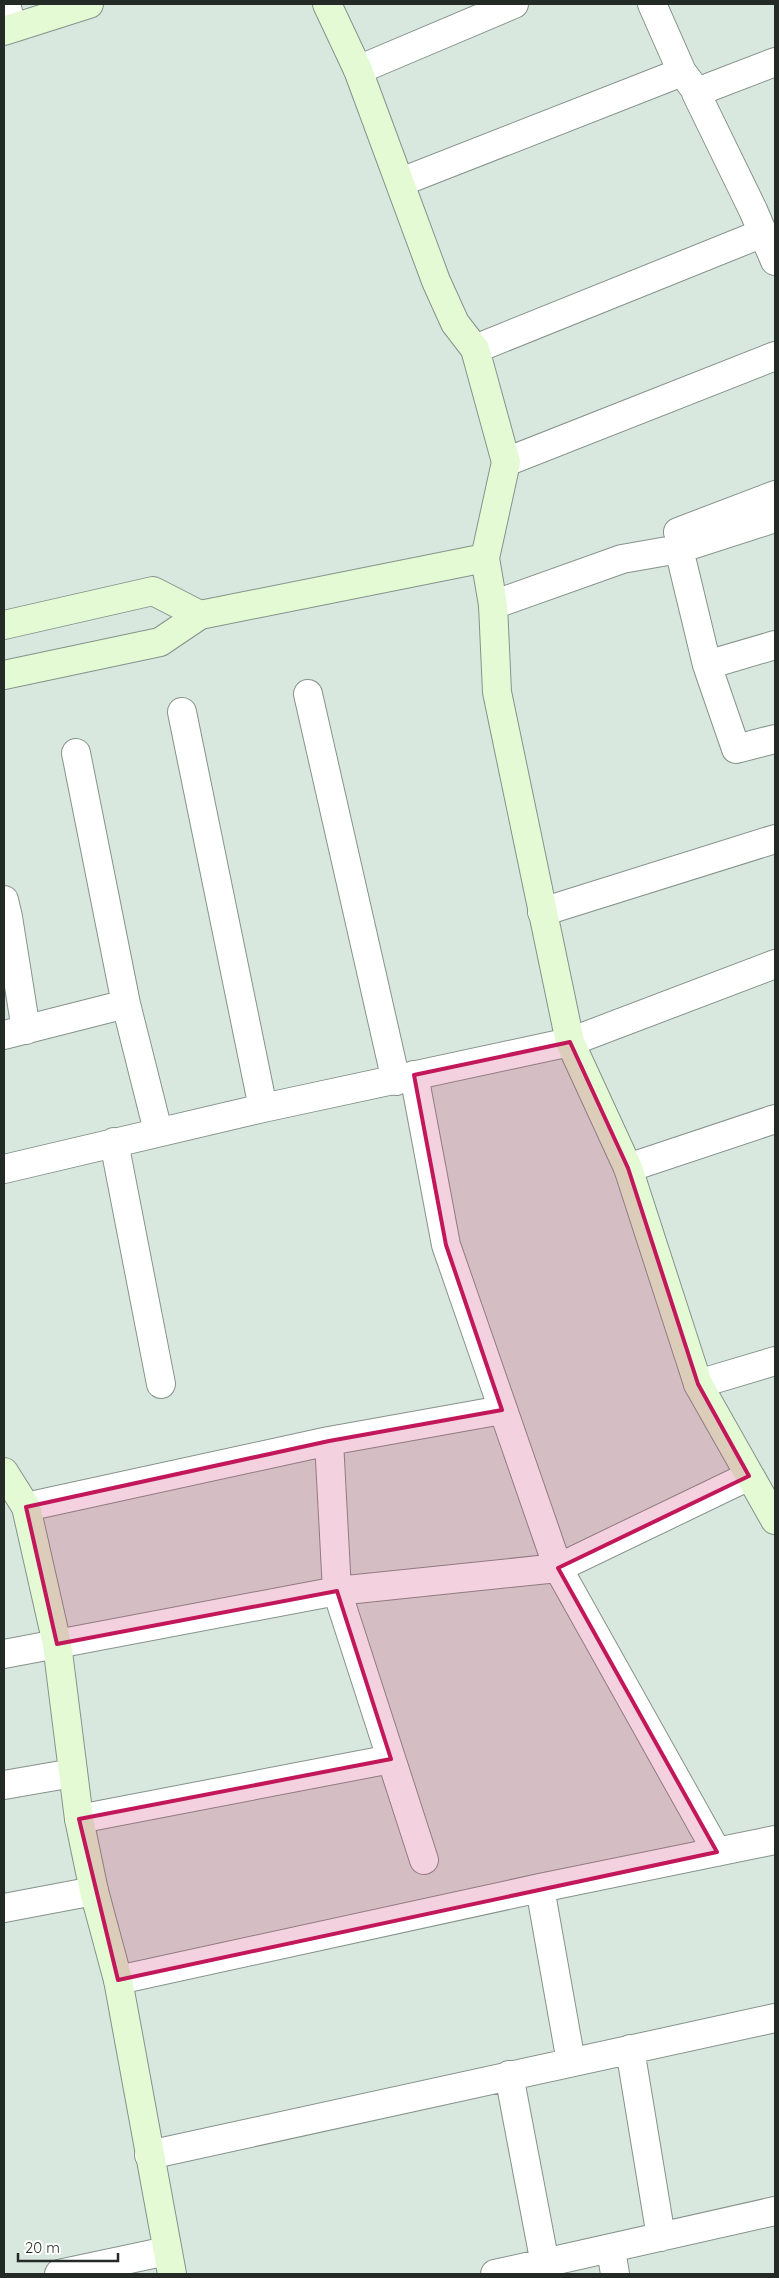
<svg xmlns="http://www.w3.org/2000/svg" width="779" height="2278" font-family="Quicksand,sans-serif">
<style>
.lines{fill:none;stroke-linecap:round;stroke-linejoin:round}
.street-casing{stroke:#85938b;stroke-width:30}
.secondary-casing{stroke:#85938b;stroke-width:30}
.street{stroke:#fff;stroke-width:28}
.secondary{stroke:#e3fad4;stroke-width:28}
.marked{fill:#c2185b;fill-opacity:0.2;stroke:#c2185b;stroke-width:4;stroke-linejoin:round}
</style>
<rect width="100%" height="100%" fill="#d9e8df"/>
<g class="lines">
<defs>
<path id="street" d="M 6,4 L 12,27
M 652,4 L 682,72 L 697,92 L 696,93 L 753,210 L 775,261
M 358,70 L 514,4
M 697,92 L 775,62
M 401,182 L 682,72
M 475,349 L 763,233
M 506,462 L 775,356
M 678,532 L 775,495
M 679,549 L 707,665 L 736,749 L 775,739
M 493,605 L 622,559 L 679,549 L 775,518
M 707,665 L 775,645
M 308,694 L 396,1081
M 182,712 L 263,1108
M 76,753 L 126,1004 L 158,1131
M 4,900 L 8,917 L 26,1030
M 542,912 L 775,839
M 4,1035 L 126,1004
M 414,1075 L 446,1245 L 558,1568 L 717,1852
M 114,1142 L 161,1384
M 628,1168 L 775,1119
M 4,1169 L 263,1108 L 570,1042 L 775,964
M 698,1384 L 775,1361
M 329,1441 L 337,1591 L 424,1860
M 26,1507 L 329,1441 L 502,1410
M 4,1654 L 337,1591 L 558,1568 L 749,1476
M 4,1785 L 73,1773
M 79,1819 L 391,1759
M 540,1888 L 571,2062
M 4,1908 L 94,1891
M 118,1980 L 540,1888 L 775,1840
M 630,2049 L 661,2237
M 509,2075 L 545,2264
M 149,2155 L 775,2018
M 611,2249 L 615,2274
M 59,2274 L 167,2251
M 495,2274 L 775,2211"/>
<path id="secondary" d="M 327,4 L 358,70 L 436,281 L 455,323 L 475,349 L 506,462 L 485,558 L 493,605 L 497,692 L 570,1042 L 628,1168 L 698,1384 L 775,1520
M 4,31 L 89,4
M 4,625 L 153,591 L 200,615
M 4,675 L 160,642 L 200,615 L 485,558
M 4,1472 L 26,1507 L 57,1644 L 79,1819 L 94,1891 L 118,1980 L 172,2274"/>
</defs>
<use href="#street" class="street-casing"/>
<use href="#secondary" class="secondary-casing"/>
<use href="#street" class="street"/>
<use href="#secondary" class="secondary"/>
</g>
<path class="marked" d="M 570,1042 L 628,1168 L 698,1384 L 749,1476 L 558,1568 L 717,1852 L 118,1980 L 79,1819 L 391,1759 L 337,1591 L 57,1644 L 26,1507 L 329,1441 L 502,1410 L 446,1245 L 414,1075 Z"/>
<rect width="779" height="2278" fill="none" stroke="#242a26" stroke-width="10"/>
<path d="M18 2253v8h100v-8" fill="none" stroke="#242a26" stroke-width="2.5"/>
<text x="25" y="2253" font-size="15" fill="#242a26" stroke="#ffffff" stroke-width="4" paint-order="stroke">20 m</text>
</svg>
